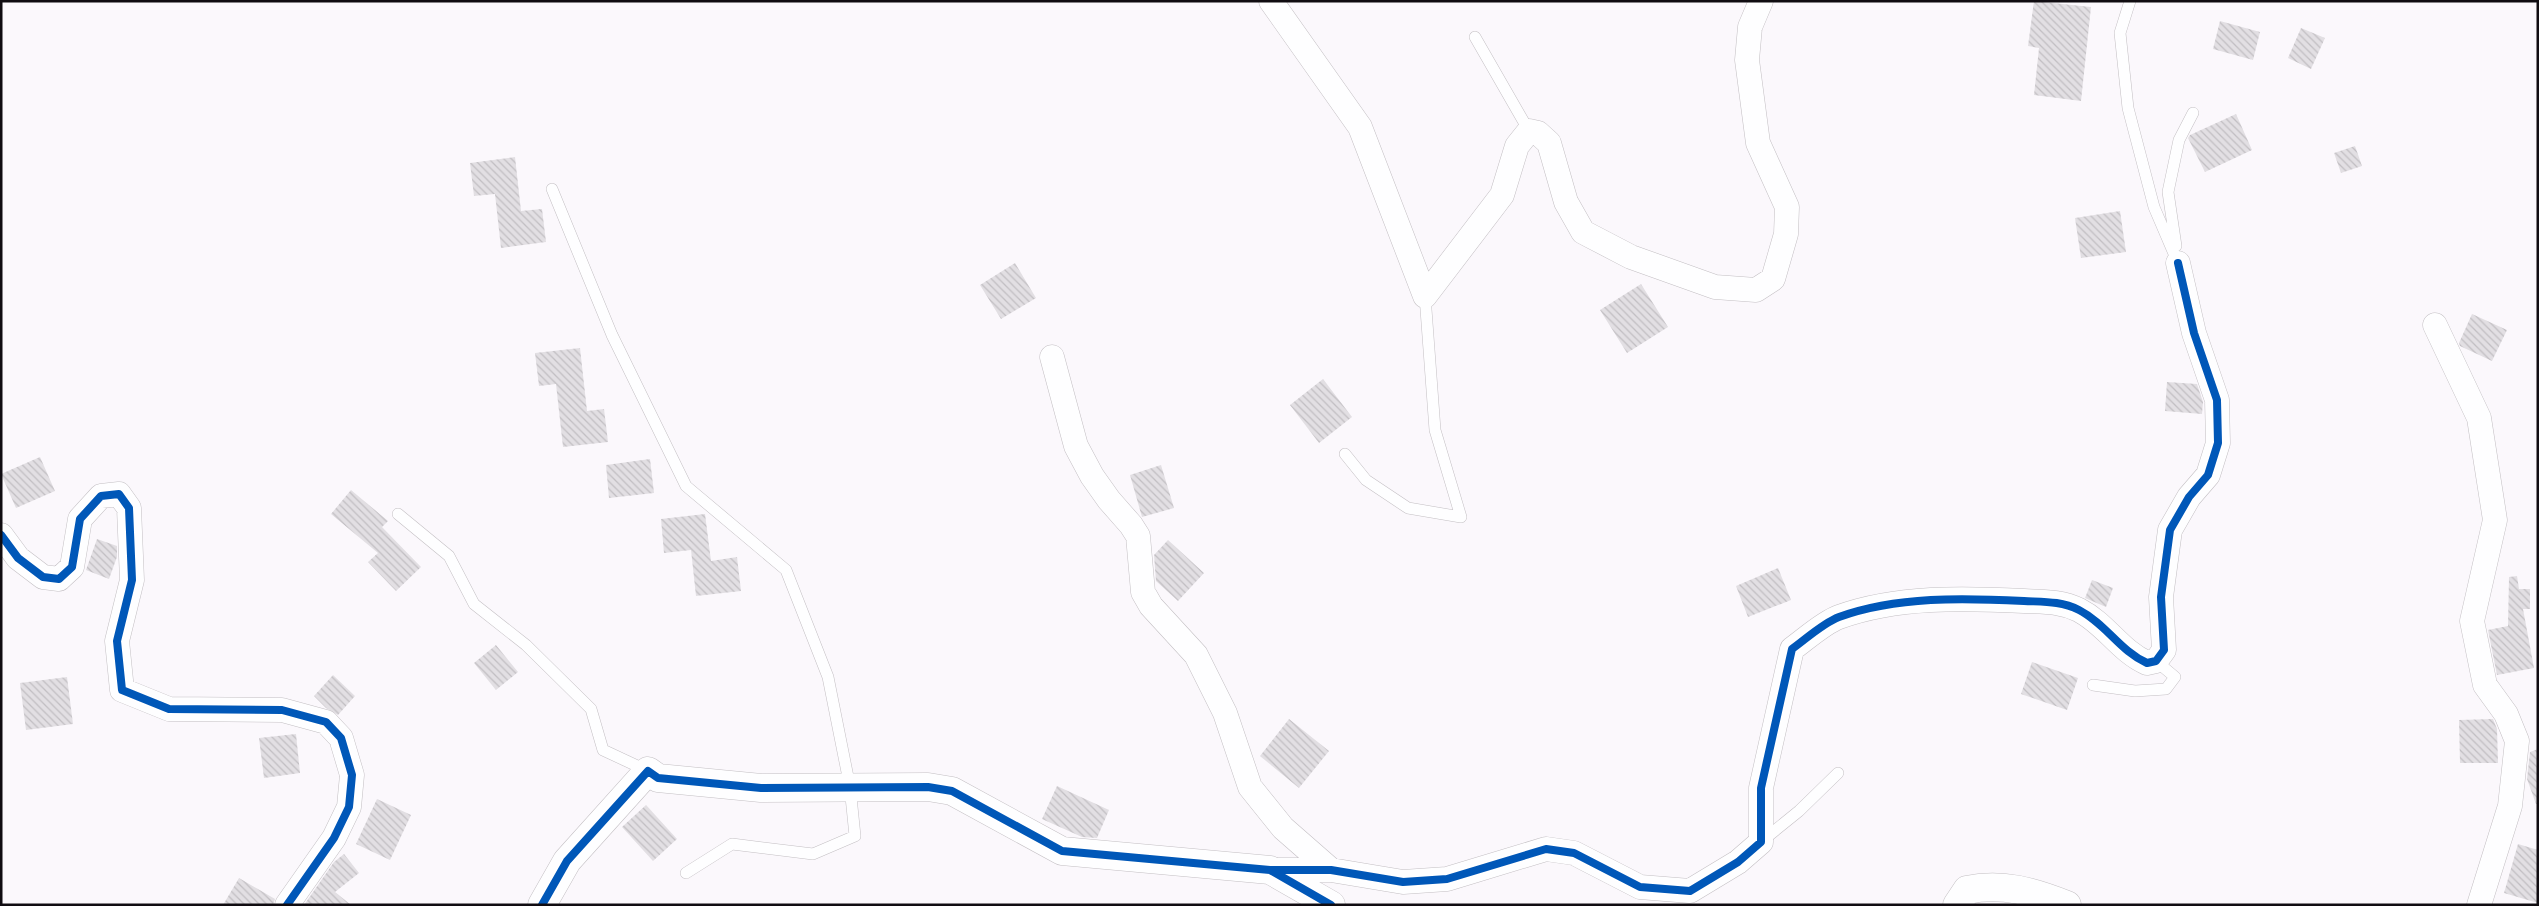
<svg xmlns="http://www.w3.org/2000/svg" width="2539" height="906" font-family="'Roboto Condensed',sans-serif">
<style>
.building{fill:url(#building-back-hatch)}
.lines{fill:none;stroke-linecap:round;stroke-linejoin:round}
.service-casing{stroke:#c3bfc3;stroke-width:12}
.minor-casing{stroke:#c3bfc3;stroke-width:25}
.tertiary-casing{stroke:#c3bfc3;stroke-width:29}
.service{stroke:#fefeff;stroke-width:11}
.minor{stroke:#fefeff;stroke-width:24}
.tertiary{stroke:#fefeff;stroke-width:28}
.cycleway-casing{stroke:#fff;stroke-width:11}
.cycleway{stroke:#0057b8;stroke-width:8}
</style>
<defs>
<pattern id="building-back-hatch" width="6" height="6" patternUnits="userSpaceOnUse" patternTransform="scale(1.25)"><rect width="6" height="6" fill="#e2dfe3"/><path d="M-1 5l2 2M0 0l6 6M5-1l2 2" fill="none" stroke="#c1bec2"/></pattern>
</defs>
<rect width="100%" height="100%" fill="#fbf8fc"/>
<path class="building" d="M 2034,1 L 2091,7 L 2081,101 L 2034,95 L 2039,48 L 2028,46 Z
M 2220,21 L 2260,32 L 2253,60 L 2213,49 Z
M 2301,28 L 2325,38 L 2311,69 L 2288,58 Z
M 2236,114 L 2252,150 L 2205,172 L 2188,138 L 2190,135 Z
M 2355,146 L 2362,166 L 2341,173 L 2334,153 Z
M 515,157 L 521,211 L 542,209 L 546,242 L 501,248 L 495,194 L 474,196 L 470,163 Z
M 2120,211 L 2126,252 L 2081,258 L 2075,218 Z
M 1015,263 L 1036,298 L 1001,319 L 980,285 Z
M 1641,284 L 1668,327 L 1627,353 L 1600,310 Z
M 2472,314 L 2507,330 L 2492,361 L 2460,346 L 2459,343 Z
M 580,348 L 587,411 L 604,409 L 608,442 L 563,447 L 556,384 L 539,386 L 535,353 Z
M 1323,379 L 1352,417 L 1319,443 L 1290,405 Z
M 2167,382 L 2197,384 L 2203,402 L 2202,414 L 2165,411 Z
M 40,457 L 55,491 L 16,508 L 1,474 Z
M 650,459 L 654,493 L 609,498 L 606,465 Z
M 1161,465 L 1174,508 L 1142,517 L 1130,475 Z
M 351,490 L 388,521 L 382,527 L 421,567 L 396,591 L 368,562 L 378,553 L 331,514 Z
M 705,514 L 711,561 L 737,557 L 741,591 L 696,596 L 691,550 L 664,553 L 661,519 Z
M 97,539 L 117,546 L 117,557 L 109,579 L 86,570 Z
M 1168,540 L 1204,573 L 1178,601 L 1156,581 L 1154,555 Z
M 1778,568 L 1791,600 L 1748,617 L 1736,586 Z
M 2517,576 L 2519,589 L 2530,589 L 2530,609 L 2523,609 L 2534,668 L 2497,675 L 2488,630 L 2508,626 L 2509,577 Z
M 2092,580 L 2113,588 L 2106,607 L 2085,598 Z
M 496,645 L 518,672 L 496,690 L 474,663 Z
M 2032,662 L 2078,678 L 2067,710 L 2021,694 Z
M 333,675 L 355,696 L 338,715 L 326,708 L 314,696 Z
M 67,677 L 73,724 L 26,730 L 20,683 Z
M 1289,719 L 1329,751 L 1299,788 L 1260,756 Z
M 2493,719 L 2497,729 L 2498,763 L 2460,763 L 2459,720 Z
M 296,734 L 300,773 L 264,778 L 259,738 Z
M 2538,749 L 2538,804 L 2536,804 L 2527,779 L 2530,752 Z
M 1057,786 L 1109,810 L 1097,838 L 1082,837 L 1042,819 Z
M 377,799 L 411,815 L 390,860 L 356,844 Z
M 646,805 L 677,839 L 653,861 L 622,827 Z
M 2518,844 L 2538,850 L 2538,903 L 2504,893 Z
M 344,854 L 359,873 L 335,892 L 351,905 L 304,905 L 334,862 Z
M 239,878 L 275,899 L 273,905 L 223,905 Z"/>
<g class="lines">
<defs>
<path id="service" d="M 2130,1 L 2120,33 L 2128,108 L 2154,207 L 2178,263
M 1475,37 L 1529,131
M 552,189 L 612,335 L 686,486 L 786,570 L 828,677 L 850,787 L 855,836 L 813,854 L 732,844 L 686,873
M 2176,246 L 2168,192 L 2179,140 L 2193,113
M 1345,454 L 1366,480 L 1408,508 L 1461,517 L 1435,430 L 1425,296
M 398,514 L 449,556 L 474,604 L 526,645 L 591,709 L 603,750 L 648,771
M 2093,685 L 2135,691 L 2166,689 L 2175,677 L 2156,661
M 1762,841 L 1799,811 L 1838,773"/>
<path id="minor" d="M 1271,1 L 1360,127 L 1425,296
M 1425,296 L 1502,195 L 1517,146 L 1529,131 L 1538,133 L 1549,143 L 1566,202 L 1583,232 L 1631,257 L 1715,287 L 1756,290 L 1773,279 L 1786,234 L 1787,207 L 1758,143 L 1747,60 L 1750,27 L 1761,1
M 2435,325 L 2479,418 L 2495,520 L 2472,621 L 2485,685 L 2506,714 L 2517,741 L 2510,806 L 2479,905
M 1052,357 L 1076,446 L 1092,476 L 1109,500 L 1131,525 L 1138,536 L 1143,592 L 1151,606 L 1196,655 L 1225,713 L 1250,787 L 1283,828 L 1331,870
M 1,535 L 18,558 L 43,577 L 59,579 L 72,567 L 80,519 L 101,496 L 119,494 L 129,508 L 132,580 L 117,641 L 122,690 L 169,709 L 282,710 L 326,722 L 341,738 L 352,775 L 349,807 L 334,838 L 287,905
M 1270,870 L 1331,870 L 1403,882 L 1447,879 L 1546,849 L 1574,853 L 1640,887 L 1690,891 L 1738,862 L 1761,842 L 1761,788 L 1792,649 C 1806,639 1823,623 1839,617 C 1897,596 1964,598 2024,601 C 2044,602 2061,601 2079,610 C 2106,624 2120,651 2147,663 L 2156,661 L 2164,650 L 2161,597 L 2170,530 L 2189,497 L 2208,475 L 2218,443 L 2217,400 L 2194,333 L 2178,263"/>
<path id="tertiary" d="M 542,905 L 567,861 L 648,771 L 658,778 L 761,788 L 928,787 L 952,791 L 1062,851 L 1270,870 L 1331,905
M 1957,905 L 1967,890 C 2002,882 2034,892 2067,905"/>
</defs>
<use href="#service" class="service-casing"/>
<use href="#minor" class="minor-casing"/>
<use href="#tertiary" class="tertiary-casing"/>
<use href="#service" class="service"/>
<use href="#minor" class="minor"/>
<use href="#tertiary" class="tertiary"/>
<defs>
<path id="cycleway" d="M 1,535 L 18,558 L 43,577 L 59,579 L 72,567 L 80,519 L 101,496 L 119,494 L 129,508 L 132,580 L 117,641 L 122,690 L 169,709 L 282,710 L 326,722 L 341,738 L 352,775 L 349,807 L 334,838 L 287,905
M 1270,870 L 1331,870 L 1403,882 L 1447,879 L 1546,849 L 1574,853 L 1640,887 L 1690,891 L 1738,862 L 1761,842 L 1761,788 L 1792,649 C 1806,639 1823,623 1839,617 C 1897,596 1964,598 2024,601 C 2044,602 2061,601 2079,610 C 2106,624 2120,651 2147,663 L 2156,661 L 2164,650 L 2161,597 L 2170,530 L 2189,497 L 2208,475 L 2218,443 L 2217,400 L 2194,333 L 2178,263
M 542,905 L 567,861 L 648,771 L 658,778 L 761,788 L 928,787 L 952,791 L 1062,851 L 1270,870 L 1331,905"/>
</defs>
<use href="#cycleway" class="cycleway-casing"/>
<use href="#cycleway" class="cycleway"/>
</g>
<rect width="2539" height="906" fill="none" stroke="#100c11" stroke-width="5"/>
</svg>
